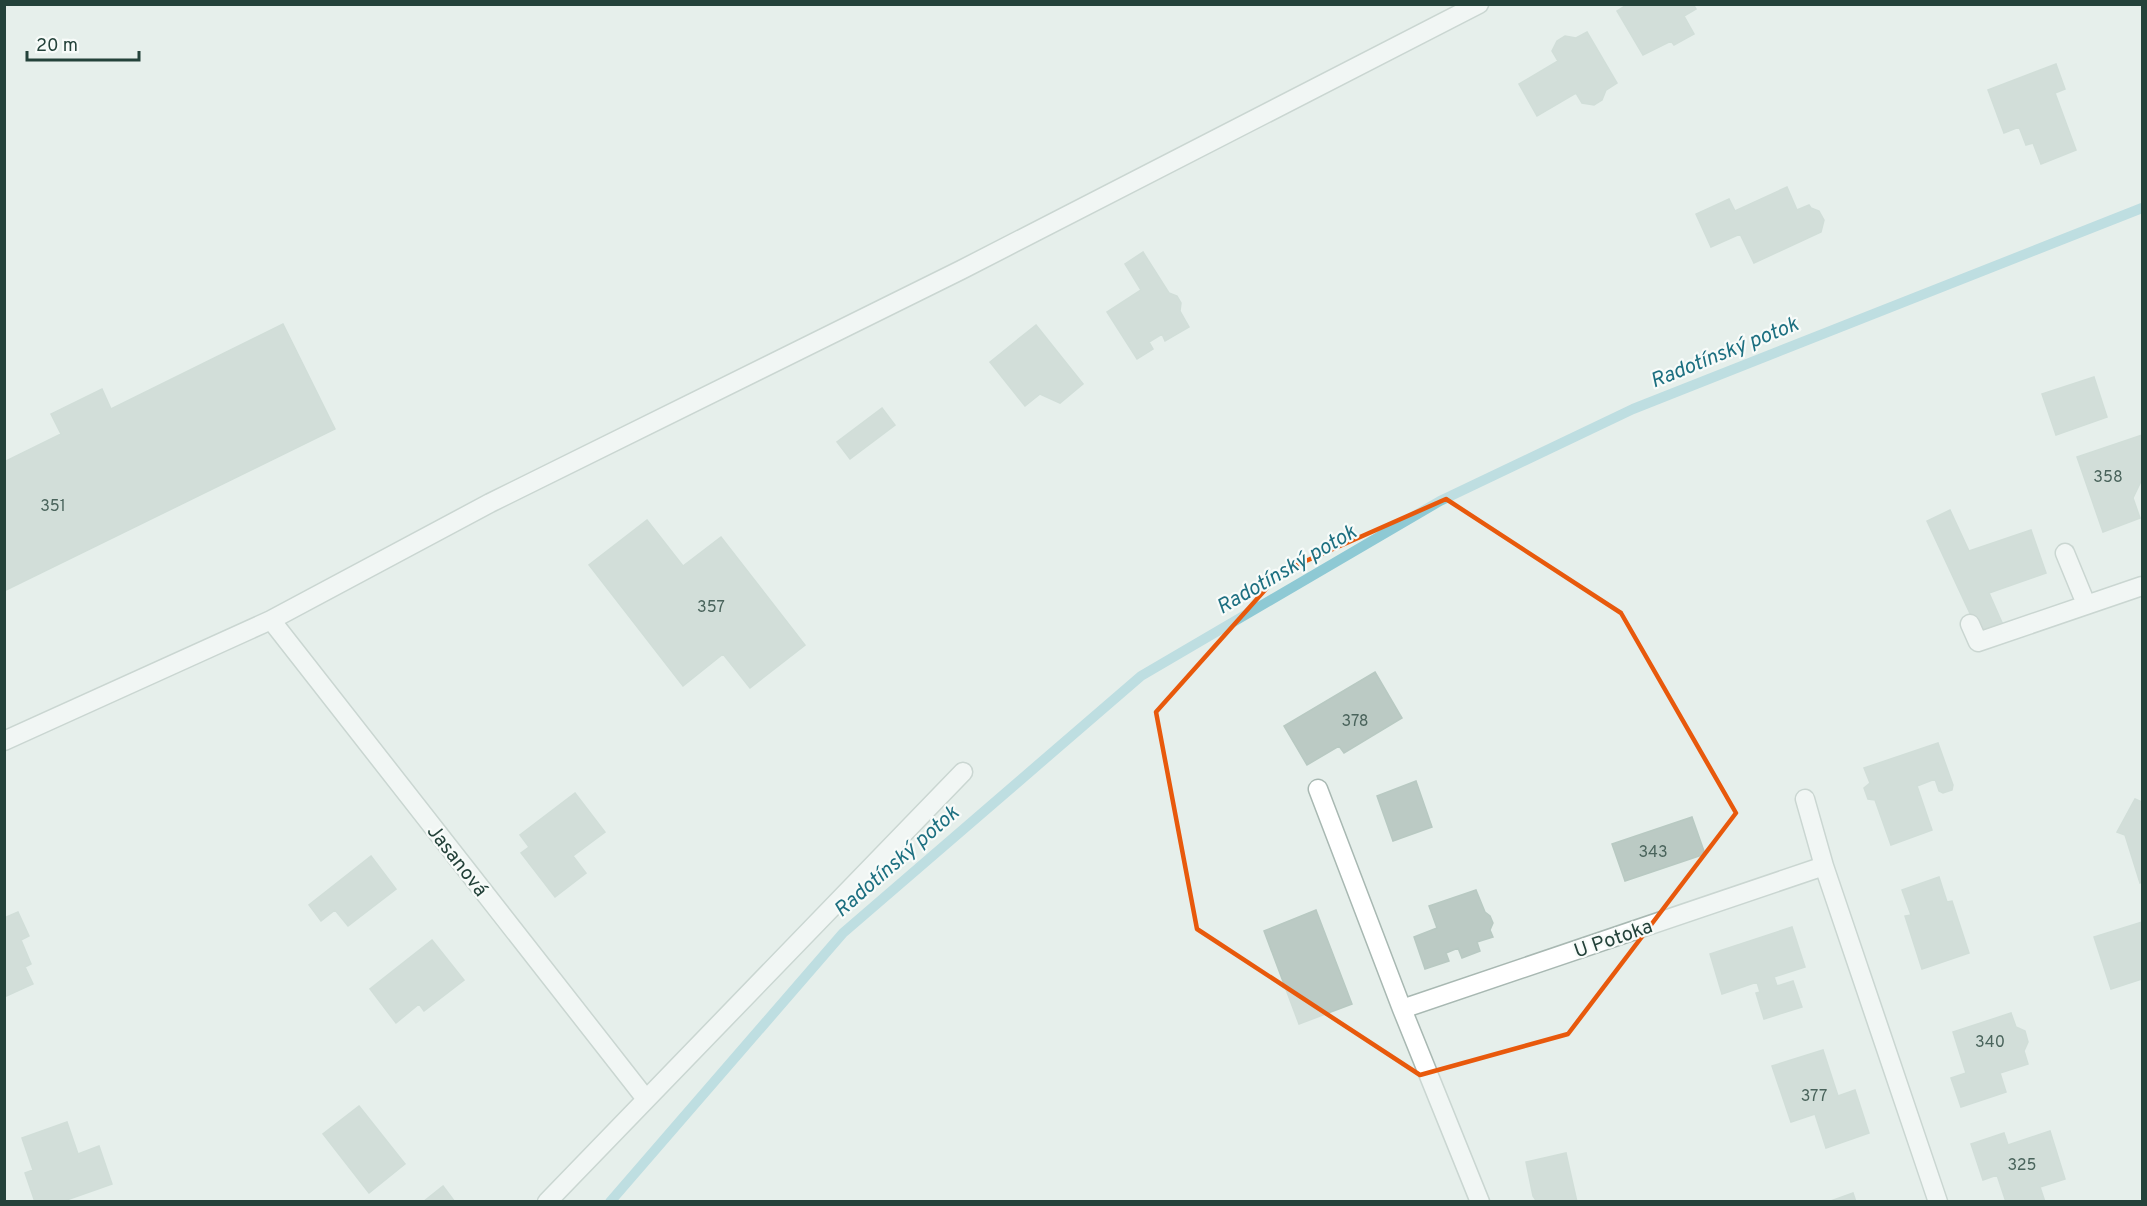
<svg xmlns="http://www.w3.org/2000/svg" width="2147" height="1206" font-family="Overpass,sans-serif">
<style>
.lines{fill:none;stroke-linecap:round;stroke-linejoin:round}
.stream{stroke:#8ec9d4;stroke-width:10}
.building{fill:#bbcac4;stroke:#b8c9c2;stroke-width:1.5}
.minor-casing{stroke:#a8b8b2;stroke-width:21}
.minor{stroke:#fff;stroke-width:18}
.marked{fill:none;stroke:#e8590c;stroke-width:4.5;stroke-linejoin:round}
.labels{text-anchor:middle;stroke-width:4.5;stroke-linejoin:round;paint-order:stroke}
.number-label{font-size:16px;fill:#4a645c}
.street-label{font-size:20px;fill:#24423a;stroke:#f7fbf9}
.water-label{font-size:21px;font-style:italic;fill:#1c6f80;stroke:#f7fbf9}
</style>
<rect width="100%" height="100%" fill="#e6efeb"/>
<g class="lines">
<path class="stream" d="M 610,1202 L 843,933 L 1141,676 L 1440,501 L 1633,409 L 2142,208"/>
</g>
<path class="building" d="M 1628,4 L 1693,4 L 1696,9 L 1684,16 L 1694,34 L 1674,45 L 1671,41 L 1643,55 L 1617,11 Z
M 1587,32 L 1617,83 L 1606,90 L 1602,100 L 1594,105 L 1582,103 L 1576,93 L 1537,116 L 1519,84 L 1558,61 L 1552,51 L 1557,41 L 1565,36 L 1576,38 Z
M 2056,64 L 2065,89 L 2055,93 L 2076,150 L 2041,164 L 2033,143 L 2026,145 L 2019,127 L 2004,133 L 1988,90 Z
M 1787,187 L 1797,210 L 1809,205 L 1811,208 L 1819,211 L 1824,220 L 1821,232 L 1754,263 L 1740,234 L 1711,247 L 1696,214 L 1729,199 L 1735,211 Z
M 1143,252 L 1169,293 L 1177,296 L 1181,303 L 1180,311 L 1189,327 L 1165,341 L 1162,334 L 1149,342 L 1153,349 L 1137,359 L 1107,312 L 1141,290 L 1125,264 Z
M 283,324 L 335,429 L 4,591 L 4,462 L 61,434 L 51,414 L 102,389 L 111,409 Z
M 1036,325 L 1083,384 L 1060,403 L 1040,394 L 1025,406 L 990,362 Z
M 2094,377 L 2107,417 L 2056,435 L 2042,394 Z
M 882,408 L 895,425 L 850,459 L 837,442 Z
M 2142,435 L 2142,479 L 2133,498 L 2140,518 L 2103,532 L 2077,457 Z
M 1950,510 L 1969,551 L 2031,530 L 2046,573 L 1989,593 L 2004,627 L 1981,637 L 1927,521 Z
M 647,520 L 683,566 L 721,537 L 805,645 L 750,688 L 723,654 L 683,686 L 589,565 Z
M 1375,672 L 1402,718 L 1344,753 L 1339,746 L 1307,765 L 1284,726 Z
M 1938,743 L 1953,785 L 1952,790 L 1943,793 L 1939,791 L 1935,779 L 1917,786 L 1932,830 L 1891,845 L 1875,800 L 1868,799 L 1864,788 L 1870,783 L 1864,768 Z
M 1416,781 L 1432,827 L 1393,841 L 1377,796 Z
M 575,793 L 605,832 L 573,856 L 586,873 L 555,897 L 521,853 L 529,847 L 520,835 Z
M 2135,799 L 2142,802 L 2142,882 L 2140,883 L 2125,835 L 2117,832 Z
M 1692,817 L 1705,854 L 1625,881 L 1612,844 Z
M 371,856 L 396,889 L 348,926 L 335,910 L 321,921 L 309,905 Z
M 1939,877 L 1947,902 L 1952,901 L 1969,953 L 1922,969 L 1905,916 L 1911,915 L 1902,890 Z
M 1476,890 L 1485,912 L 1490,916 L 1493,923 L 1490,930 L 1493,937 L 1477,942 L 1480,951 L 1462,958 L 1458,948 L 1446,953 L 1449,961 L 1425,969 L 1414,937 L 1437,928 L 1429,906 Z
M 1316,910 L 1352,1004 L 1299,1024 L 1264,931 Z
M 18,912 L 29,936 L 21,940 L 31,964 L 25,967 L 33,984 L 4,997 L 4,918 Z
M 2142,922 L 2142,979 L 2111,989 L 2094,937 Z
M 1792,927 L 1805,967 L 1774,977 L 1777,986 L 1793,981 L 1802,1007 L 1764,1019 L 1756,993 L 1760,992 L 1757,982 L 1722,994 L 1710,954 Z
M 432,940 L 464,980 L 424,1011 L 419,1004 L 396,1023 L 370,989 Z
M 2011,1013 L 2016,1027 L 2025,1031 L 2028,1042 L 2024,1051 L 2028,1064 L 2000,1073 L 2006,1092 L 1961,1107 L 1951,1078 L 1966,1073 L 1953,1032 Z
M 1823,1050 L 1838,1096 L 1855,1090 L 1869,1133 L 1826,1148 L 1815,1114 L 1791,1122 L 1772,1066 Z
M 359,1106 L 405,1164 L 369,1193 L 323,1134 Z
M 67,1122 L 78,1154 L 99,1146 L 112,1184 L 61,1202 L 35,1202 L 25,1173 L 33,1170 L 22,1138 Z
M 2050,1131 L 2065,1179 L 2040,1187 L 2045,1202 L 2006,1202 L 1997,1175 L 1983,1180 L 1971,1144 L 2004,1133 L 2008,1145 Z
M 1566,1153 L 1577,1202 L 1537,1202 L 1533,1196 L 1526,1162 Z
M 443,1186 L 455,1202 L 423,1202 Z
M 1853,1193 L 1856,1202 L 1828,1202 Z"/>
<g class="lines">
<defs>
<path id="minor" d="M 2065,553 L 2086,604
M 271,620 L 646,1099
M 1970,624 L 1978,642 L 2142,586
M 4,741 L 271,620 L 490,503 L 961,270 L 1479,4
M 1318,789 L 1402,1009 L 1480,1202
M 1805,799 L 1824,866 L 1938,1202
M 1402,1009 L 1824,866
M 547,1202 L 963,772"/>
</defs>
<use href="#minor" class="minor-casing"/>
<use href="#minor" class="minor"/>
</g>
<path d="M0 0H2147V1206H0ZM 1446,499 L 1621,613 L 1736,813 L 1568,1034 L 1420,1075 L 1197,929 L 1156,712 L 1281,572 Z" fill="#e6efeb" fill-opacity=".55" fill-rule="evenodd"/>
<path class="marked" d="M 1446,499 L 1621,613 L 1736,813 L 1568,1034 L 1420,1075 L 1197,929 L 1156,712 L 1281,572 Z"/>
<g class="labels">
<g class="number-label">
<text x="2108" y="482">358</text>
<text x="53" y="511">351</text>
<text x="711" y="612">357</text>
<text x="1355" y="726">378</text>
<text x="1653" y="857">343</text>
<text x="1990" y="1047">340</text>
<text x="1814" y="1101">377</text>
<text x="2022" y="1170">325</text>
</g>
<g class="street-label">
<text transform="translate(458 860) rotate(52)" y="7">Jasanová</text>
<text transform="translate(1613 938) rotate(-19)" y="7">U Potoka</text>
</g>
<g class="water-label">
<text transform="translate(1724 352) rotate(-22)" y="7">Radotínský potok</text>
<text transform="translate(1286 569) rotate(-30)" y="7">Radotínský potok</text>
<text transform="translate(896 861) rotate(-41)" y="7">Radotínský potok</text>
</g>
</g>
<rect width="2147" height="1206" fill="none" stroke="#24423a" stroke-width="12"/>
<path d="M27 51v9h112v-9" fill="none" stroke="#24423a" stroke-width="3"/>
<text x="36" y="51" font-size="18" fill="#24423a" stroke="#f7fbf9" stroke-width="4.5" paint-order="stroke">20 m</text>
</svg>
